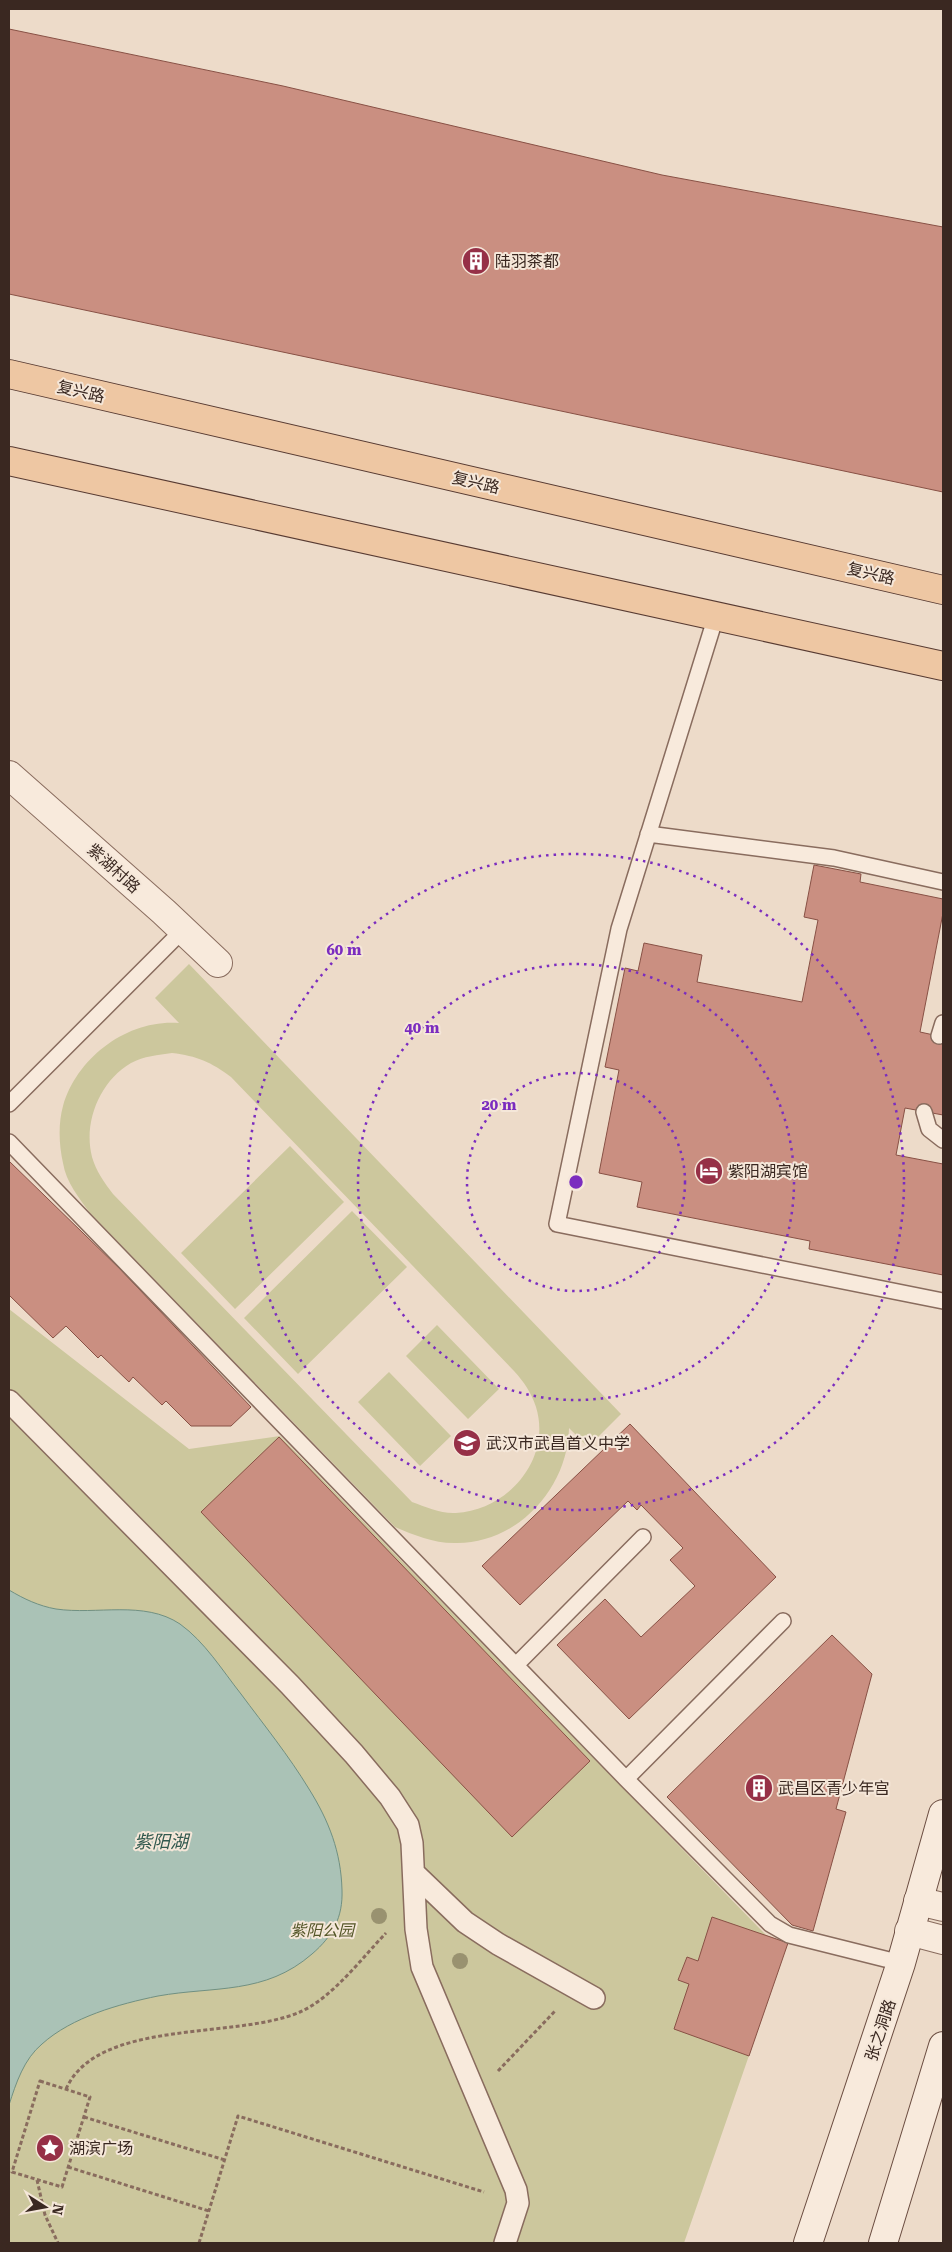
<svg xmlns="http://www.w3.org/2000/svg" width="952" height="2252" font-family="'Roboto Serif','Noto Sans SC',serif">
<style>
.green{fill:#ccc79d;fill-rule:evenodd}
.water{fill:#aac2b6;stroke:#709082}
.building{fill:#ca8f81;stroke:#885145}
.lines{fill:none;stroke-linecap:round;stroke-linejoin:round}
.service-casing{stroke:#896c5e;stroke-width:18}
.pedestrian-casing{stroke:#896c5e;stroke-width:24}
.minor-casing{stroke:#896c5e;stroke-width:30}
.tertiary-casing{stroke:#896c5e;stroke-width:30}
.secondary-casing{stroke:#6b4d41;stroke-width:30}
.primary-casing{stroke:#583b32;stroke-width:30}
.path{stroke:#896c5e;stroke-width:3;stroke-dasharray:4 2.5;stroke-linecap:butt}
.service{stroke:#f8eadc;stroke-width:15}
.pedestrian{stroke:#f8eadc;stroke-width:21}
.minor{stroke:#f8eadc;stroke-width:28}
.tertiary{stroke:#f8eadc;stroke-width:28}
.secondary{stroke:#f8eadc;stroke-width:28}
.primary{stroke:#eec7a3;stroke-width:28}
.tree{fill:#999270}
.ring{fill:none;stroke:#7b2cbf;stroke-width:2.5;stroke-dasharray:2.5 5}
.labels{text-anchor:middle;stroke-width:4;stroke-linejoin:round;paint-order:stroke}
.poi-label{font-size:16px;fill:#3a2821;stroke:#f5e7d9;text-anchor:start}
.street-label{font-size:16px;fill:#3a2821;stroke:#f5e7d9}
.park-label{font-size:16px;font-style:italic;fill:#545628;stroke:#f5e7d9}
.water-label{font-size:18px;font-style:italic;fill:#31594e;stroke:#f5e7d9}
.centre{fill:#7b2cbf;stroke:#f5e7d9;stroke-width:2.5}
.ring-label{font-size:15px;text-anchor:middle;font-weight:bold;fill:#7b2cbf;stroke:#f5e7d9;stroke-width:4;stroke-linejoin:round;paint-order:stroke}
</style>
<rect width="100%" height="100%" fill="#eddbc9"/>
<path class="green" d="M 189,964 L 621,1414 L 588,1447 L 569,1428 C 568,1489 516,1545 454,1543 C 433,1543 414,1535 395,1527 L 90,1213 C 79,1198 66,1182 63,1163 C 59,1145 58,1124 63,1106 C 77,1057 128,1019 179,1023 L 155,998 ZM 172,1053 C 197,1056 211,1062 231,1077 L 514,1371 C 524,1382 531,1392 536,1407 C 552,1459 508,1510 456,1513 C 441,1514 426,1507 412,1502 L 113,1194 C 104,1182 96,1171 92,1157 C 83,1122 100,1081 131,1063 C 144,1056 158,1055 172,1053 Z
M 290,1146 L 344,1202 L 235,1309 L 181,1253 Z
M 352,1211 L 407,1267 L 298,1374 L 244,1318 Z
M 9,1309 L 189,1449 L 280,1436 L 766,1935 L 788,1943 L 684,2243 L 9,2243 Z
M 437,1325 L 499,1389 L 468,1419 L 406,1356 Z
M 389,1372 L 451,1436 L 420,1466 L 358,1402 Z"/>
<path class="water" d="M 9,1590 C 24,1599 39,1606 56,1609 C 97,1615 144,1600 180,1624 C 205,1642 222,1670 241,1694 C 264,1725 289,1756 309,1789 C 329,1821 341,1852 342,1890 C 343,1917 333,1936 312,1954 C 265,1995 214,1986 158,1996 C 119,2004 72,2017 42,2044 C 24,2059 16,2083 9,2105 Z"/>
<path class="building" d="M 9,29 L 283,86 L 662,175 L 943,227 L 943,492 L 9,294 Z
M 814,865 L 861,874 L 860,882 L 943,899 L 943,913 L 920,1032 L 943,1037 L 943,1115 L 905,1108 L 896,1155 L 943,1164 L 943,1275 L 809,1249 L 810,1241 L 637,1207 L 642,1182 L 599,1173 L 619,1070 L 605,1067 L 625,968 L 638,971 L 644,943 L 702,955 L 697,982 L 802,1002 L 818,920 L 804,917 Z
M 9,1161 L 120,1269 L 251,1407 L 231,1426 L 191,1426 L 166,1401 L 162,1405 L 133,1377 L 129,1382 L 101,1355 L 98,1358 L 66,1326 L 53,1338 L 10,1296 L 9,1298 Z
M 630,1424 L 776,1577 L 629,1719 L 557,1645 L 605,1599 L 641,1637 L 695,1586 L 670,1560 L 683,1548 L 641,1505 L 637,1510 L 628,1501 L 520,1605 L 482,1566 Z
M 279,1437 L 590,1761 L 512,1837 L 201,1512 Z
M 832,1635 L 872,1674 L 836,1809 L 846,1812 L 813,1931 L 792,1925 L 667,1797 Z
M 712,1917 L 788,1943 L 749,2056 L 674,2029 L 689,1984 L 678,1980 L 687,1957 L 698,1961 Z"/>
<g class="lines">
<defs>
<path id="service" d="M 716,616 L 619,929 L 557,1224 L 943,1301
M 648,834 L 834,858 L 943,882
M 939,1036 L 943,1023
M 9,1104 L 183,930
M 924,1112 L 929,1129 L 943,1140
M 9,1142 L 626,1779 L 770,1924 L 789,1935 L 901,1963
M 516,1665 L 643,1537
M 626,1779 L 783,1621"/>
<path id="pedestrian" d="M 9,1401 L 290,1685 L 354,1754 L 390,1797 L 408,1825 L 412,1843 L 416,1929 L 422,1967 L 516,2190 L 518,2203 L 505,2243
M 415,1874 L 465,1922 L 498,1944 L 594,1998"/>
<path id="minor" d="M 9,775 L 164,912 L 218,963"/>
<path id="tertiary" d="M 918,1901 L 943,1907
M 909,1931 L 943,1940"/>
<path id="secondary" d="M 808,2243 L 901,1963 L 943,1814
M 883,2243 L 943,2046"/>
<path id="primary" d="M 9,374 L 943,590
M 9,461 L 943,666"/>
</defs>
<use href="#service" class="service-casing"/>
<use href="#pedestrian" class="pedestrian-casing"/>
<use href="#minor" class="minor-casing"/>
<use href="#tertiary" class="tertiary-casing"/>
<use href="#secondary" class="secondary-casing"/>
<use href="#primary" class="primary-casing"/>
<path class="path" d="M 498,2071 L 556,2010
M 40,2081 L 90,2097 L 62,2187 L 12,2172 Z
M 66,2089 C 98,2018 235,2040 300,2012 C 332,1998 362,1958 386,1933
M 84,2117 L 225,2160
M 68,2167 L 209,2211
M 37,2180 L 45,2215 L 58,2243
M 199,2243 L 238,2116 L 484,2192"/>
<use href="#service" class="service"/>
<use href="#pedestrian" class="pedestrian"/>
<use href="#minor" class="minor"/>
<use href="#tertiary" class="tertiary"/>
<use href="#secondary" class="secondary"/>
<use href="#primary" class="primary"/>
</g>
<g class="tree">
<circle cx="379" cy="1916" r="8"/>
<circle cx="460" cy="1961" r="8"/>
</g>
<g class="ring">
<circle cx="576" cy="1182" r="109"/>
<circle cx="576" cy="1182" r="218"/>
<circle cx="576" cy="1182" r="328"/>
</g>
<defs>
<symbol id="building-disc" viewBox="-11 -11 22 22"><circle r="9.5" fill="#963047" stroke="#f5e7d9"/><path d="M-4-6H4V6H1V3H-1V6H-4ZM-2.5-4.3h1.7v1.8h-1.7ZM.8-4.3h1.7v1.8H.8ZM-2.5-1h1.7V.8h-1.7ZM.8-1h1.7V.8H.8Z" fill="#fff"/></symbol>
<symbol id="hotel-disc" viewBox="-11 -11 22 22"><circle r="9.5" fill="#963047" stroke="#f5e7d9"/><path d="M-6-4.5h1.5V1H6V5H4.5V3h-9V5H-6ZM-4 0a1.8 1.8 0 1 1 3.6 0ZM.5 0V-2.5h3Q6-2.5 6 0Z" fill="#fff"/></symbol>
<symbol id="school-disc" viewBox="-11 -11 22 22"><circle r="9.5" fill="#963047" stroke="#f5e7d9"/><path d="M0-5L7-2L0 1L-7-2ZM-4 1L0 2.5L4 1V4Q0 6-4 4Z" fill="#fff"/></symbol>
<symbol id="sight-disc" viewBox="-11 -11 22 22"><circle r="9.5" fill="#963047" stroke="#f5e7d9"/><path d="M0-6L1.8-2.2L6-1.7L2.9 1.2L3.7 5.4L0 3.3L-3.7 5.4L-2.9 1.2L-6-1.7L-1.8-2.2Z" fill="#fff"/></symbol>
</defs>
<g fill-rule="evenodd">
<use href="#building-disc" x="460" y="245" width="32" height="32"/>
<use href="#hotel-disc" x="693" y="1155" width="32" height="32"/>
<use href="#school-disc" x="451" y="1427" width="32" height="32"/>
<use href="#building-disc" x="743" y="1772" width="32" height="32"/>
<use href="#sight-disc" x="34" y="2132" width="32" height="32"/>
</g>
<g class="labels">
<g class="poi-label">
<text x="495" y="267">陆羽茶都</text>
<text x="728" y="1177">紫阳湖宾馆</text>
<text x="486" y="1449">武汉市武昌首义中学</text>
<text x="778" y="1794">武昌区青少年宫</text>
<text x="69" y="2154">湖滨广场</text>
</g>
<g class="street-label">
<text transform="translate(81 391) rotate(13)" y="6">复兴路</text>
<text transform="translate(476 482) rotate(13)" y="6">复兴路</text>
<text transform="translate(871 573) rotate(13)" y="6">复兴路</text>
<text transform="translate(114 868) rotate(42)" y="6">紫湖村路</text>
<text transform="translate(880 2030) rotate(-72)" y="6">张之洞路</text>
</g>
<g class="park-label">
<text x="322" y="1936">紫阳公园</text>
</g>
<g class="water-label">
<text x="161" y="1848">紫阳湖</text>
</g>
</g>
<circle cx="576" cy="1182" r="8" class="centre"/>
<g class="ring-label">
<text x="344" y="955">60 m</text>
<text x="422" y="1033">40 m</text>
<text x="499" y="1110">20 m</text>
</g>
<rect width="952" height="2252" fill="none" stroke="#3a2821" stroke-width="20"/>
<g transform="translate(45 2207) rotate(101)" stroke="#f5e7d9" stroke-width="4" paint-order="stroke">
<path d="M0-4L9 19L0 12L-9 19Z" fill="#3a2821"/>
<text y="-8" font-size="14" font-weight="bold" text-anchor="middle" fill="#3a2821">N</text>
</g>
</svg>
